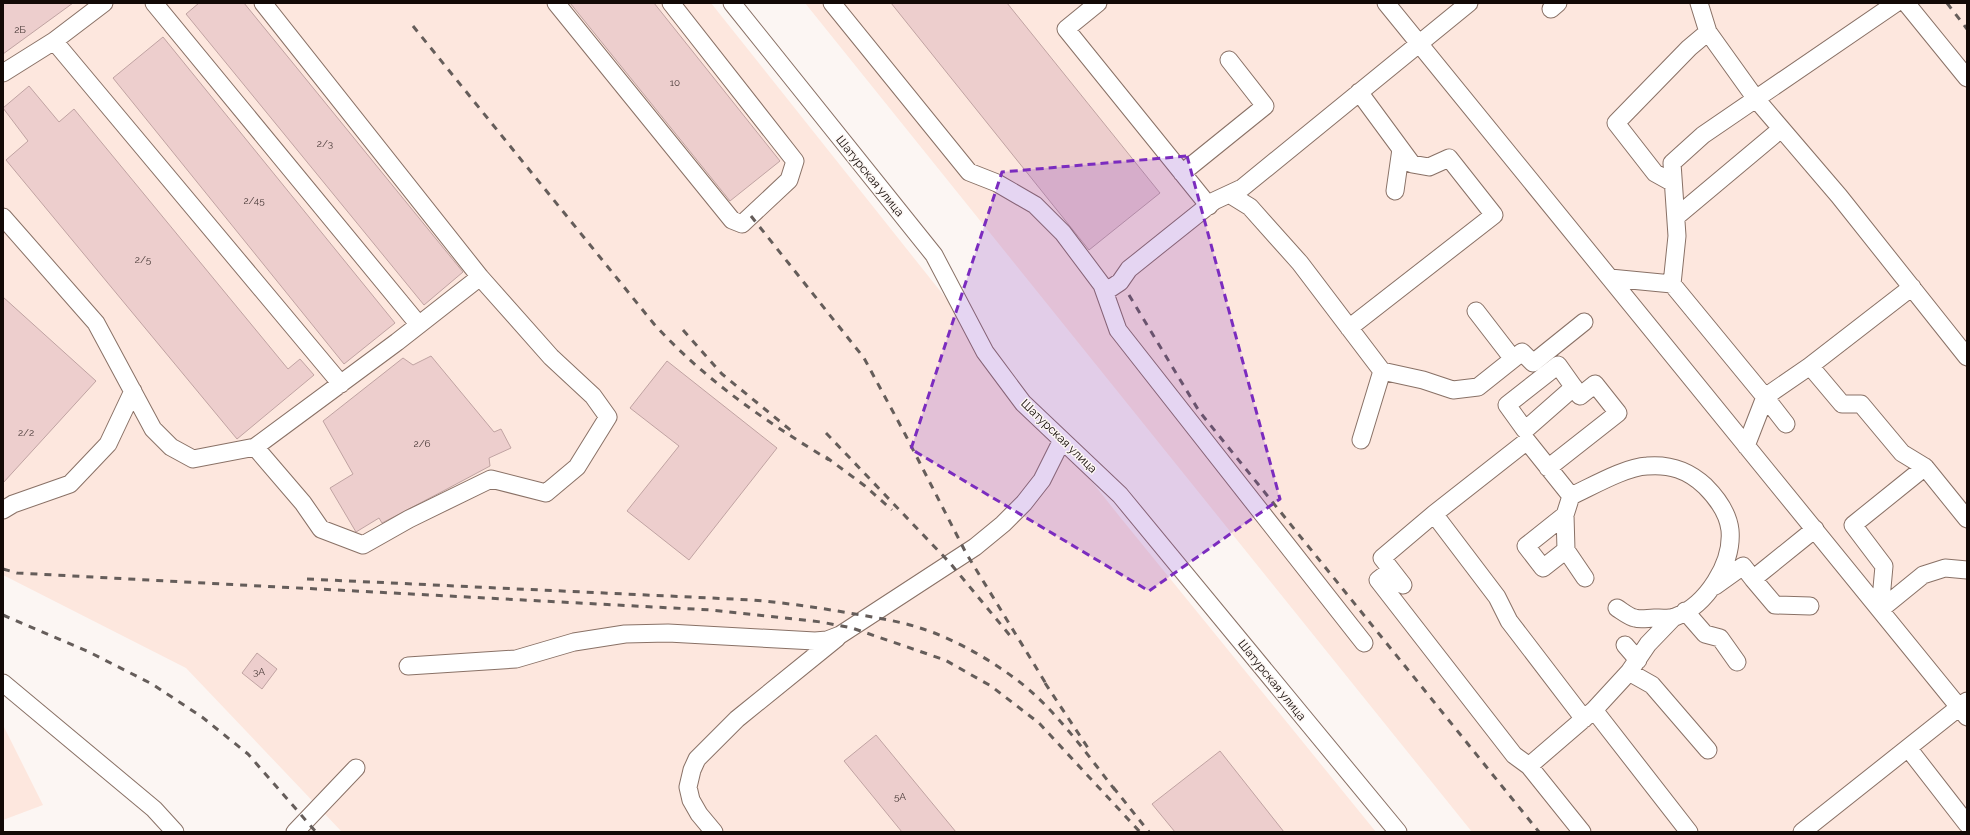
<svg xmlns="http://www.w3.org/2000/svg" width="1970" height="835" font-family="Raleway,sans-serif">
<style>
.built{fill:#fde7de}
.building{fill:#edcecd;stroke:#c0a3a2}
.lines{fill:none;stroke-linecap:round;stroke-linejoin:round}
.minor-casing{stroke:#897166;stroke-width:19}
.minor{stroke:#fff;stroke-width:17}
.rail{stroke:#655d5a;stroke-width:3;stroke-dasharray:7 7;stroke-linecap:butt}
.marked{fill:#7b2cbf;fill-opacity:0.2;stroke:#7b2cbf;stroke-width:3;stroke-dasharray:8 5;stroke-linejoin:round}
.labels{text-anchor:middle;stroke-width:3;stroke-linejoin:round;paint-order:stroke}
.number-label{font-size:10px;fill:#493a38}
.street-label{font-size:12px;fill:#120906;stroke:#fcf6f3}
</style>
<rect width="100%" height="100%" fill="#fcf6f3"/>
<path class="built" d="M 3,3 L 711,3 L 1120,517 L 1376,832 L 342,832 L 186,668 L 3,575 Z
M 805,3 L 1967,3 L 1967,832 L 1472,832 Z
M 3,725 L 43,805 L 3,820 Z"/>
<path class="building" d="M 3,3 L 73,3 L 3,54 Z
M 199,3 L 244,3 L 463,272 L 424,305 L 186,14 Z
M 570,3 L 654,3 L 780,161 L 730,201 Z
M 891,3 L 1007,3 L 1160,193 L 1089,250 Z
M 163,37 L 395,323 L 344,364 L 113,78 Z
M 29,86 L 59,122 L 74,109 L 288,369 L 300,359 L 314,375 L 237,439 L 6,160 L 28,141 L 3,108 Z
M 3,297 L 96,381 L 3,483 Z
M 431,356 L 494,432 L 501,429 L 511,448 L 489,458 L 490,466 L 447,489 L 382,523 L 379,518 L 356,532 L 330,488 L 353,474 L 323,421 L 403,358 L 413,365 Z
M 667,361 L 777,448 L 689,560 L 627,511 L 679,446 L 630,408 Z
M 257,653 L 277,669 L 262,689 L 242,673 Z
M 876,735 L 956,832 L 902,832 L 844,761 Z
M 1220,751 L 1284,832 L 1175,832 L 1152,804 Z"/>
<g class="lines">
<defs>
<path id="minor" d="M 154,3 L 419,325
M 556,3 L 732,220 L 742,224 L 789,180 L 795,161 L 671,3
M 732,3 L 934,255 L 985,352 L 1023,403 L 1120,495 L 1398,832
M 832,3 L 969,172 L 997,183 L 1035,205 L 1063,233 L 1102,285 L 1118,330 L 1364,643
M 1098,3 L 1066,29 L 1209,206
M 1386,3 L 1967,717
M 1699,3 L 1708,32
M 1906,3 L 1967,78
M 1551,9 L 1558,3
M 54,41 L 341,384
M 3,73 L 54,41 L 104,3
M 1182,173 L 1265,106 L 1229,60
M 1673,183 L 1655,173 L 1616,123 L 1689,48 L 1708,32 L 1756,99 L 1839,196 L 1967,357
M 1395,191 L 1401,149
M 1229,194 L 1250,207 L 1300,263 L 1382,371 L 1361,440
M 3,217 L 96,323 L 153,429 L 171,447 L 193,459 L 255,447 L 397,342 L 480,277 L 263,3
M 1676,217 L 1781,129
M 1610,278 L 1672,284 L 1765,397 L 1746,446
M 1672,284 L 1677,236 L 1672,163 L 1703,135 L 1896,3
M 1105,292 L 1120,282 L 1129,269 L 1214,201 L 1242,188 L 1469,3
M 1476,311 L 1513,359
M 1349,328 L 1494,215 L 1449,158 L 1429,167 L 1412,164 L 1359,92
M 1810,366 L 1912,287
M 1382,371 L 1423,380 L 1453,390 L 1478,387 L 1522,352 L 1533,363 L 1584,322
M 1786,424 L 1765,397 L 1810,366 L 1842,404 L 1861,404 L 1902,453 L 1925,467
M 255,447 L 303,503 L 321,529 L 363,545 L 409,519 L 491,479 L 546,493 L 577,467 L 608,417 L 593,396 L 551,357 L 480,277
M 1548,468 L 1618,413 L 1595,384 L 1580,396 L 1558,365 L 1507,405 L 1525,430 L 1574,387
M 1571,496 L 1565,515 L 1526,546 L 1543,568 L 1566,550 L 1585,578
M 3,510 L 13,504 L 70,484 L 108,444 L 133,391
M 1434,514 L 1527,441 L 1571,496 C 1591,487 1625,467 1647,466 C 1670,464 1688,470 1705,486 C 1716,497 1728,513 1730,530 C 1733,563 1707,605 1675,617 C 1669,619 1660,618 1654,618 C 1648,618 1641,620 1635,618 C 1629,617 1622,611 1617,608
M 1565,515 L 1566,550
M 1391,570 L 1378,580 L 1514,755 L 1529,766
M 1753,579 L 1775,605 L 1810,606
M 1403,585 L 1382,558 L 1434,514 L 1497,597 L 1509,621 L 1584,719
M 1715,586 L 1743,566 L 1753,579 L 1815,529
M 1880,610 L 1884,566 L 1853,525 L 1925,467 L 1967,519
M 1880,610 L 1923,575 L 1945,568 L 1967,570
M 1685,611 L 1705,634 L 1720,638 L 1737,662
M 1625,645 L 1638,660
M 408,666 L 516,659 L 574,642 L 625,634 L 668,633 L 815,641 L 827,640 L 840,635 L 975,547 L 1003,524 L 1024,503 L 1042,480 L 1062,440
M 1629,672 L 1652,685 L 1708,750
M 3,683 L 154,809 L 175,832
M 1594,710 L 1629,672 L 1648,644 L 1674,617
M 1908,748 L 1967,824
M 295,832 L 356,768
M 714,832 L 699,814 L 691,800 L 688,787 L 692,770 L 697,759 L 737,719 L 837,638
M 1582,832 L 1529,766 L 1594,710 L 1689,832
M 1802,832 L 1967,701"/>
</defs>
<use href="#minor" class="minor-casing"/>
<use href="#minor" class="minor"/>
<path class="rail" d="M 1947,3 L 1967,29
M 413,26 L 654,324 C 706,381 764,420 829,460
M 751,216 L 864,358 L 905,434 L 966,553 L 1048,687
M 1129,295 L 1199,411 L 1539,832
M 683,330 L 722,374 L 794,433
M 826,433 L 950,563 L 1012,638
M 826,457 L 865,486 L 892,510
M 3,569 L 17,573 L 711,610 L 821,622 L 852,628 L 945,660 L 991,686 L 1039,723 L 1140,832
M 307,579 L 753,600 C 787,603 821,608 855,614 C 877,618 899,621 920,628 C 957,639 1007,669 1035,695 C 1065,723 1090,758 1115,790
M 3,615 L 89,652 L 152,684 L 202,717 L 248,754 L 316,832
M 1045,683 L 1090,751
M 1113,787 L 1149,832"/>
</g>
<path class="marked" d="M 1187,156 L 1280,499 L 1149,591 L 911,449 L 1002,172 Z"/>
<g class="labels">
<g class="number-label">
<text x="20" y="33">2Б</text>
<text x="675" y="86">10</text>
<text x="325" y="147">2/3</text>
<text x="254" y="204">2/45</text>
<text x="143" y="263">2/5</text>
<text x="26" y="436">2/2</text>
<text x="422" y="447">2/6</text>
<text x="259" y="675">3А</text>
<text x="900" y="800">5А</text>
</g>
<g class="street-label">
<text transform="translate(870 176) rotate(51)" y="4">Шатурская улица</text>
<text transform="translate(1059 436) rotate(44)" y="4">Шатурская улица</text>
<text transform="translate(1272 680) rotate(51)" y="4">Шатурская улица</text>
</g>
</g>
<rect width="1970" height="835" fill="none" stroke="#120906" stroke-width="8"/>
</svg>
